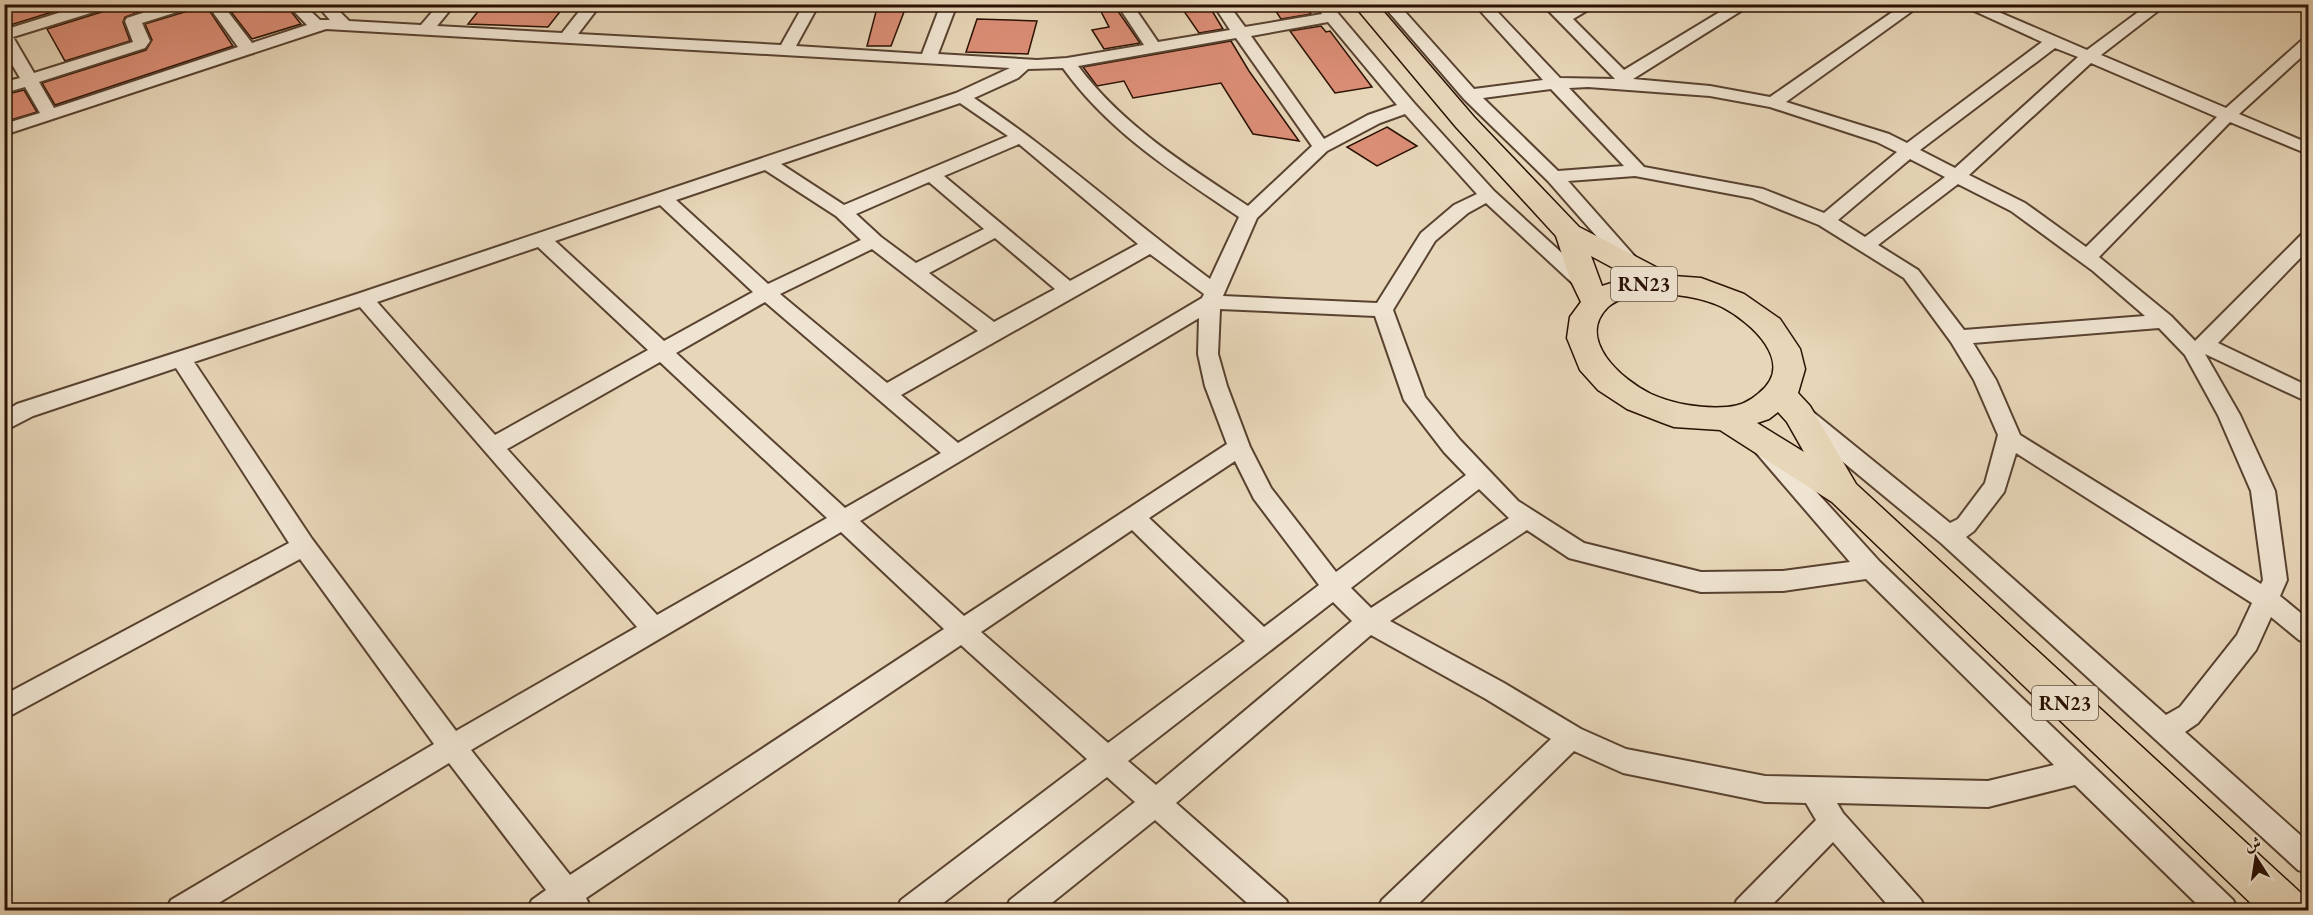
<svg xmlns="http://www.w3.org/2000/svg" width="2313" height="915" font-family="'EB Garamond',Amiri,serif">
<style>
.building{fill:#db8e76;stroke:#2a1103;stroke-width:1.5}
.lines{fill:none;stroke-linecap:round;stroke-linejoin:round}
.minor-casing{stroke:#594230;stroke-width:4}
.primary-casing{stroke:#2a1103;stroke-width:3}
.minor{fill:#efe4d1;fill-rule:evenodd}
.primary{fill:#e7d6b8;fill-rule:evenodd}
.labels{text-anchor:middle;stroke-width:5;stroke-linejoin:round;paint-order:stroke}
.shield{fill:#efe4d1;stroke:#655041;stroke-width:1.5}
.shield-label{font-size:20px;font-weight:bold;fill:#2a1103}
</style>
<rect width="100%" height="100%" fill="#e7d6b8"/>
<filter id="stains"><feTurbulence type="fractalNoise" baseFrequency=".00333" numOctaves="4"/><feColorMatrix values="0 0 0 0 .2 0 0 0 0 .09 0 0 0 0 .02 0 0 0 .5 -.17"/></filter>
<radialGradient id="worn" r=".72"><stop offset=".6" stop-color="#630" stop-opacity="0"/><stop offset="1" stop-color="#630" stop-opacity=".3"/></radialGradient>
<path class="building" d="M 4,4 L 78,4 L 4,27 Z
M 114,4 L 161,4 L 125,17 L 123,22 L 130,41 L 65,61 L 47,29 L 111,9 Z
M 197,4 L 205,4 L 233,46 L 55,105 L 42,83 L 146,50 L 152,40 L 145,24 L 194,9 Z
M 225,4 L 285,4 L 301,24 L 252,39 Z
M 484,4 L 566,4 L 548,27 L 468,24 Z
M 878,4 L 907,4 L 891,46 L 867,46 Z
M 1097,4 L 1113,4 L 1140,43 L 1104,49 L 1092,30 L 1109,27 Z
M 1179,4 L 1208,4 L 1223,29 L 1199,33 Z
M 1271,4 L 1305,4 L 1311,14 L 1281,19 Z
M 977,19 L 1037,21 L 1028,54 L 966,52 Z
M 1321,26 L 1326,32 L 1330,31 L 1372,87 L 1335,93 L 1290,31 Z
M 1231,41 L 1249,71 L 1299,141 L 1253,134 L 1221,83 L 1133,98 L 1124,81 L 1097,86 L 1083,67 Z
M 24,90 L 37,112 L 4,122 L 4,95 Z
M 1387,127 L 1417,146 L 1377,166 L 1347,147 Z"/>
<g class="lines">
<defs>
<path id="minor" d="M 87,4 L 112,4 L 110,7 L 13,37 L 34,73 L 133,42 L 125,21 L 127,18 L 170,4 L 195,4 L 193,7 L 142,23 L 150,41 L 145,48 L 39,82 L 54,108 L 238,47 L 207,4 L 222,4 L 252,43 L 307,25 L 287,4 L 303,4 L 320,20 L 330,20 L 316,4 L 332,4 L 349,21 L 421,25 L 439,4 L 455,4 L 437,26 L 562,33 L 585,4 L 601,4 L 578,34 L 781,45 L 804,4 L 819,4 L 796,46 L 922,54 L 941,4 L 957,4 L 938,54 L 1037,60 L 1067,58 L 1144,45 L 1117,4 L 1132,4 L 1158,42 L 1230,30 L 1213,4 L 1228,4 L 1245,27 L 1322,14 L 1316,4 L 1330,4 L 1414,103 L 1494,191 L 1598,286 L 1595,291 L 1588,292 L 1581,291 L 1486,203 L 1468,213 L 1435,241 L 1393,310 L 1425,397 L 1460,440 L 1518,501 L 1584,543 L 1701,572 L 1783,571 L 1850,562 L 1752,448 L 1755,442 L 1763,440 L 1771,442 L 1880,562 L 2233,900 L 2238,910 L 2203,910 L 2075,785 L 1988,807 L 1837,803 L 1843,813 L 1921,900 L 1926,910 L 1892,910 L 1833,842 L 1767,910 L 1732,910 L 1737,900 L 1816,820 L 1806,803 L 1765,802 L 1623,773 L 1574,751 L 1412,910 L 1377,910 L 1382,900 L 1551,739 L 1486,699 L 1371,635 L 1176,803 L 1286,900 L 1291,910 L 1255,910 L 1155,820 L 1043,910 L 1005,910 L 1010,900 L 1135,802 L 1107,777 L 934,910 L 896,910 L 901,900 L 1087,759 L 961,645 L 586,898 L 592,910 L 527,910 L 532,900 L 546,890 L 449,763 L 207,910 L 166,910 L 171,900 L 434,744 L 300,559 L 4,719 L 4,695 L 289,543 L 176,368 L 33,416 L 4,431 L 4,412 L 17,404 L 357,294 L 956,93 L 1010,68 L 326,29 L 4,135 L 4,124 L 40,113 L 25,87 L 4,93 L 4,82 L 20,78 L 4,51 L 4,30 ZM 1328,22 L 1397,105 L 1368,115 L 1324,139 L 1251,36 ZM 1236,38 L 1312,146 L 1248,206 C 1186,165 1123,126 1078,66 ZM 1063,68 C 1109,132 1174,173 1239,217 L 1210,279 C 1130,220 1057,153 974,98 L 1018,78 L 1028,69 ZM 960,103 L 1008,136 L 844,205 L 781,164 ZM 1405,114 L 1477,194 L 1454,205 L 1421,233 L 1377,303 L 1223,296 L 1257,218 L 1327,151 L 1380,123 ZM 1019,144 L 1138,244 L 1070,281 L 944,176 ZM 765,170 L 836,216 L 861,240 L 768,284 L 676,200 ZM 929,182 L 984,229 L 916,263 L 881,237 L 856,214 ZM 660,205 L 753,292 L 664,341 L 555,241 ZM 995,238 L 1055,289 L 994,322 L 929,273 ZM 538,247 L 648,350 L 495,435 L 377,302 ZM 872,249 L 978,331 L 887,383 L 780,294 ZM 1150,254 L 1204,294 L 1202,298 L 958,443 L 901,395 ZM 765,302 L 941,453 L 845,508 L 676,353 ZM 360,307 L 637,627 L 456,731 L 312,539 L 194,362 ZM 1220,309 L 1375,316 L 1404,400 L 1444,452 L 1466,475 L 1336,572 L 1271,488 L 1250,447 L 1227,386 L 1218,354 ZM 1199,318 L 1198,354 L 1205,386 L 1227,444 L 964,616 L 860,521 ZM 660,362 L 827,518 L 657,615 L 507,449 ZM 1235,461 L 1254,499 L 1319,585 L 1264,627 L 1149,518 ZM 1479,489 L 1509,518 L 1371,608 L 1351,588 ZM 1132,530 L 1245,641 L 1108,743 L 981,632 ZM 1527,530 L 1569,558 L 1701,592 L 1783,591 L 1866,579 L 2054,765 L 1988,781 L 1765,776 L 1626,749 L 1581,729 L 1504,683 L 1390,621 ZM 841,532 L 944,629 L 570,875 L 471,750 ZM 1333,602 L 1352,621 L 1156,785 L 1128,761 Z
M 1382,4 L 1398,4 L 1474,89 L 1543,80 L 1474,4 L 1490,4 L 1560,78 L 1615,79 L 1542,4 L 1558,4 L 1565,11 L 1578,4 L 1598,4 L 1573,19 L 1624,70 L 1733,4 L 1752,4 L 1633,79 L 1710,86 L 1770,97 L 1904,4 L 1922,4 L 1786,102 L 1889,134 L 1907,143 L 2042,42 L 1959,4 L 1980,4 L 2087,50 L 2149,4 L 2167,4 L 2101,55 L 2226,108 L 2302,40 L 2308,38 L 2308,51 L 2239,114 L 2308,143 L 2308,154 L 2230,122 L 2099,257 L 2171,316 L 2195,341 L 2301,235 L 2308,233 L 2308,250 L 2218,343 L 2308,386 L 2308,402 L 2205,354 L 2240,415 L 2275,491 L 2287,580 L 2280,596 L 2308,619 L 2308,643 L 2299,640 L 2271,617 L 2256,650 L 2198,723 L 2185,732 L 2308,842 L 2308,874 L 2298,870 L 1941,543 L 1797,424 L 1794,418 L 1797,412 L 1805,410 L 1813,412 L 1950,523 L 1958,519 L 1985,483 L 1998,435 L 1974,380 L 1951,342 L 1904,278 L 1819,225 L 1752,198 L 1635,176 L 1568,181 L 1645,268 L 1642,272 L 1635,274 L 1628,272 L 1548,181 L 1464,99 ZM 2055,48 L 2078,57 L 1955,168 L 1920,150 ZM 2091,63 L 2217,117 L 2086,247 L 2025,203 L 1969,175 ZM 1588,87 L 1710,96 L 1770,107 L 1877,142 L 1897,152 L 1824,213 L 1763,189 L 1644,167 L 1569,88 ZM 1551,89 L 1624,166 L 1558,171 L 1483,98 ZM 1910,159 L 1945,177 L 1865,237 L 1838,220 ZM 1958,184 L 2011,211 L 2093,271 L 2145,316 L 1964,330 L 1918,270 L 1878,245 ZM 2159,328 L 2185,355 L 2218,415 L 2251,491 L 2263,580 L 2261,584 L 2020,435 L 1996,380 L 1973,343 ZM 2016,453 L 2252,603 L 2237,635 L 2180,707 L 2166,715 L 1966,537 L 1974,531 L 2004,492 Z"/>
<path id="primary" d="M 1353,4 L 1377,4 L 1474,117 L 1579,227 L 1673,276 L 1701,278 L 1744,294 L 1780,319 L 1800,349 L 1805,369 L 1798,393 L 1810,406 L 1856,484 L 2303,895 L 2308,910 L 2258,910 L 1832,502 L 1720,430 L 1674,427 L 1663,423 L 1627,409 L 1598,390 L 1580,370 L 1567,338 L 1570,317 L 1581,302 L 1570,279 L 1556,236 L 1456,127 ZM 1591,256 L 1630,277 L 1602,286 ZM 1651,292 C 1676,295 1699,296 1722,307 C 1751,322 1797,363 1759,393 C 1750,401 1740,406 1727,407 C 1702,409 1673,404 1651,394 C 1622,380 1575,339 1608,307 C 1619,297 1637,295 1651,292 ZM 1778,412 L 1787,422 L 1804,452 L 1757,423 L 1769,419 Z"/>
</defs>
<use href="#minor" class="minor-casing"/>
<use href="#primary" class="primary-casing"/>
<use href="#minor" class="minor"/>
<use href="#primary" class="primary"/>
</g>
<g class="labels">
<g class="shield">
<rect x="1611" y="267" width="66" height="34" rx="4.5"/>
<rect x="2032" y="686" width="66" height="34" rx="4.5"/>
</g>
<g class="shield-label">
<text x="1644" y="291">RN23</text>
<text x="2065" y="710">RN23</text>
</g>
</g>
<rect width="2313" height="915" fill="none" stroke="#e7d6b8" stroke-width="24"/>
<rect x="6" y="6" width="2301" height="903" fill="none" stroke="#2a1103" stroke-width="3"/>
<rect x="12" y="12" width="2289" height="891" fill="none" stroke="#2a1103" stroke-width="1.5"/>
<g transform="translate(2256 858) rotate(348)" stroke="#efe4d1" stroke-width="4.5" paint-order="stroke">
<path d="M0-4.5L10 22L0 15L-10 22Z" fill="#2a1103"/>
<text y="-9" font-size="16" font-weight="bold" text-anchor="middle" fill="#2a1103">ش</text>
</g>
<rect width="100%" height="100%" filter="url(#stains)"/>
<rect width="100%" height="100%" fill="url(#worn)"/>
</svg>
